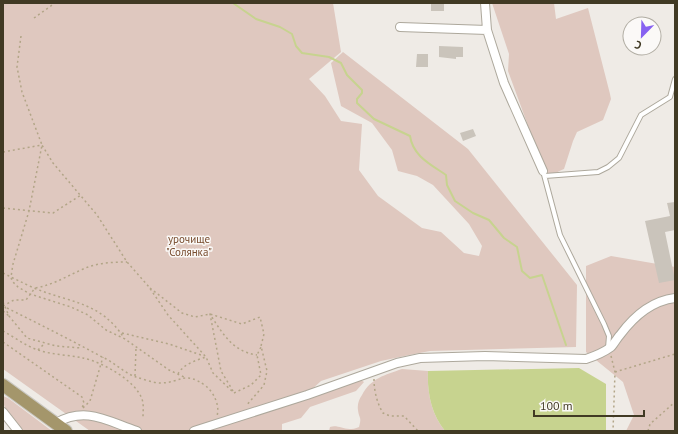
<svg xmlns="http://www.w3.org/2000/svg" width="678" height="434" font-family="'PT Sans',sans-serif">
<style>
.green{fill:#dfc8bf}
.water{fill:#c7d38f}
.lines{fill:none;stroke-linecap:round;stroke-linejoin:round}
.stream{stroke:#c7d38f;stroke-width:2}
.building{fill:#cac4bb}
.service-casing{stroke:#ada89c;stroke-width:6}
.minor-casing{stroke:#ada89c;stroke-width:10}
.primary-casing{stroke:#cac8c2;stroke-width:14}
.path{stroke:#b2a587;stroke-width:1.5;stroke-dasharray:2 3;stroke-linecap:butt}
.service{stroke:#fff;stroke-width:4}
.minor{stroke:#fff;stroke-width:8}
.primary{stroke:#a4966b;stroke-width:12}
.labels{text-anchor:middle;stroke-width:3;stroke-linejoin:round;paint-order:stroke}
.park-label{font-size:11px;fill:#784c2e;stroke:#fbf9f7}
</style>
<rect width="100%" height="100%" fill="#efebe6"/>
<path class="green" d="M 3,3 L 333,3 L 341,52 L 309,79 L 325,96 L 341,121 L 362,124 L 359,170 L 378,196 L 422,228 L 441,232 L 464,253 L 479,256 L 482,246 L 469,224 L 433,185 L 417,176 L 398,171 L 392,150 L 372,123 L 341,106 L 331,63 L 343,52 L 468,149 L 577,285 L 576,347 L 430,351 L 409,355 L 381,361 L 321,381 L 299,401 L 361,380 L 364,382 L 356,391 L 310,407 L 301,418 L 282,424 L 282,431 L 90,431 L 3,369 Z
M 492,3 L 554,3 L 556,19 L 588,8 L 610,94 L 611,99 L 603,120 L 577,132 L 573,141 L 564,169 C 557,172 552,176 545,172 L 508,71 L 509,54 Z
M 611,256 L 675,267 L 675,431 L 626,431 L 634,415 L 623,382 L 586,352 L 586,266 Z
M 402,369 L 428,371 C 427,392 431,414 445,431 L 329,431 L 330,427 C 340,424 345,433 359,427 C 362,416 359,419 358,410 C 357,405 359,399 362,395 C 371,378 385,375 402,369 Z
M 3,396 L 8,398 L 52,431 L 22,431 C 12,419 3,412 3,396 Z"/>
<path class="water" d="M 579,368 L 606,384 L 606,431 L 445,431 C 431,414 427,392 428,371 Z"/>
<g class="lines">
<path class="stream" d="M 233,3 L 256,19 L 280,27 L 292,34 L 296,46 L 302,53 L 329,57 L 341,63 L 347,75 L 362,90 L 362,93 L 357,99 L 357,103 L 374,119 L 410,136 C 413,156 430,164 446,175 L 447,185 L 455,201 L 473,213 L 489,220 L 504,238 L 517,247 L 522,271 L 530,278 L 542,275 L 566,345"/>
</g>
<path class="building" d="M 431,3 L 444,3 L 444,11 L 431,11 Z
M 439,46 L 463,47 L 463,57 L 456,57 L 456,59 L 439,57 Z
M 417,54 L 428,54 L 428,67 L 416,67 Z
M 473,129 L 476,136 L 463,141 L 460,133 Z
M 675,202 L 675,230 L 665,232 L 675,280 L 659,283 L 645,221 L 670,216 L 667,203 Z"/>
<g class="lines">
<defs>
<path id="service" d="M 543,171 L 560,235 L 604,324 L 609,336 L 608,348
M 545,176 L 598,172 L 608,167 L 619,158 L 641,115 L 670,97 L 675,79"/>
<path id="minor" d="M 485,3 L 487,30 L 504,83 L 543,171
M 400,27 L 487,30
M 3,412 L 18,431
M 56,423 C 86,406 107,421 137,431
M 194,431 L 307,395 L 397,363 L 420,358 L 485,356 L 586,359 C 595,356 603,353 611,347 C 614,344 617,338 620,335 C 634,316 651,301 675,298"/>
<path id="primary" d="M 3,385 L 66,431"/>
</defs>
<use href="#service" class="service-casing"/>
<use href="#minor" class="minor-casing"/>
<use href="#primary" class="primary-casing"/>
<path class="path" d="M 34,18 L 55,3
M 21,36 L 17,67 L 22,92 L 42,145 L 29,211 L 13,264 L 11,277 L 12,281 L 18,287 L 30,294 L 71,307 L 88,315 L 106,330 L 125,339 L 169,370 L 184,377
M 3,152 L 42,145 L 53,163 L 97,215 L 127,262 L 149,287 L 168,315 L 206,357 L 213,373 L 234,393
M 3,208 L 53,213 L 81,195
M 3,273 C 13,278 23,283 34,288 C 70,303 100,301 124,338
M 150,288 L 182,313 L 195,317 L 210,314 L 242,324 L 260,317 L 264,334 L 261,346 L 267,371 L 264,385 L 246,406
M 3,302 L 9,316 L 27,338 L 56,346 L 81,348
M 3,306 L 14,300 L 26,300 L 35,288 C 53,285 65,277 81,270 C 95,263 111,262 127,262
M 7,308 C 39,324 71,340 102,357 C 114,362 124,373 136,377 C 143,379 153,383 160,383 C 181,383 184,370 206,386 C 214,393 220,405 217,416
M 3,311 L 9,316
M 3,331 C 14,337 26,346 38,350 C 53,355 69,355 83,358 C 102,362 135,380 142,399 C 144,405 143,411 143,417
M 122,333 L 169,344 L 204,356
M 3,342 L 82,397 L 84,403 L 82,408
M 38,350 L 45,343
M 611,356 L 615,372 L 613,431
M 615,372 L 675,354
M 178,374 C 183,364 197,360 206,357
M 135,376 L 136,348
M 374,379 C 374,391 377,403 383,413 L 390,416 L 404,416 L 418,431
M 233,391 L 221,371 L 210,314 C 222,333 233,352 257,355
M 234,393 L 251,385 L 261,375 L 257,355 L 261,347
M 83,408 L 90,401 L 103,357
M 648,431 L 650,424 L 675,402"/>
<use href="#service" class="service"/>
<use href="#minor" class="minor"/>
<use href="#primary" class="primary"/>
</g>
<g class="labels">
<g class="park-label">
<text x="189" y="243">урочище<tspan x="189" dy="13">"Солянка"</tspan></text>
</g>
</g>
<rect width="678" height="434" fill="none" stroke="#413a24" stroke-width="8"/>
<g transform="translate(642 36) rotate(203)"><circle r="19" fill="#fbf9f7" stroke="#b1ada3"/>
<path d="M0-3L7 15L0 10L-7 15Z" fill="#8761f1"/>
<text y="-6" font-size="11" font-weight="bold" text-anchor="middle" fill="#413a24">С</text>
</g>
<path d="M534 410v6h110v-6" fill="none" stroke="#413a24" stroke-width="2"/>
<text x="540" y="410" font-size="12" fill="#413a24" stroke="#fbf9f7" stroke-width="3" paint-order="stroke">100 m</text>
</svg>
